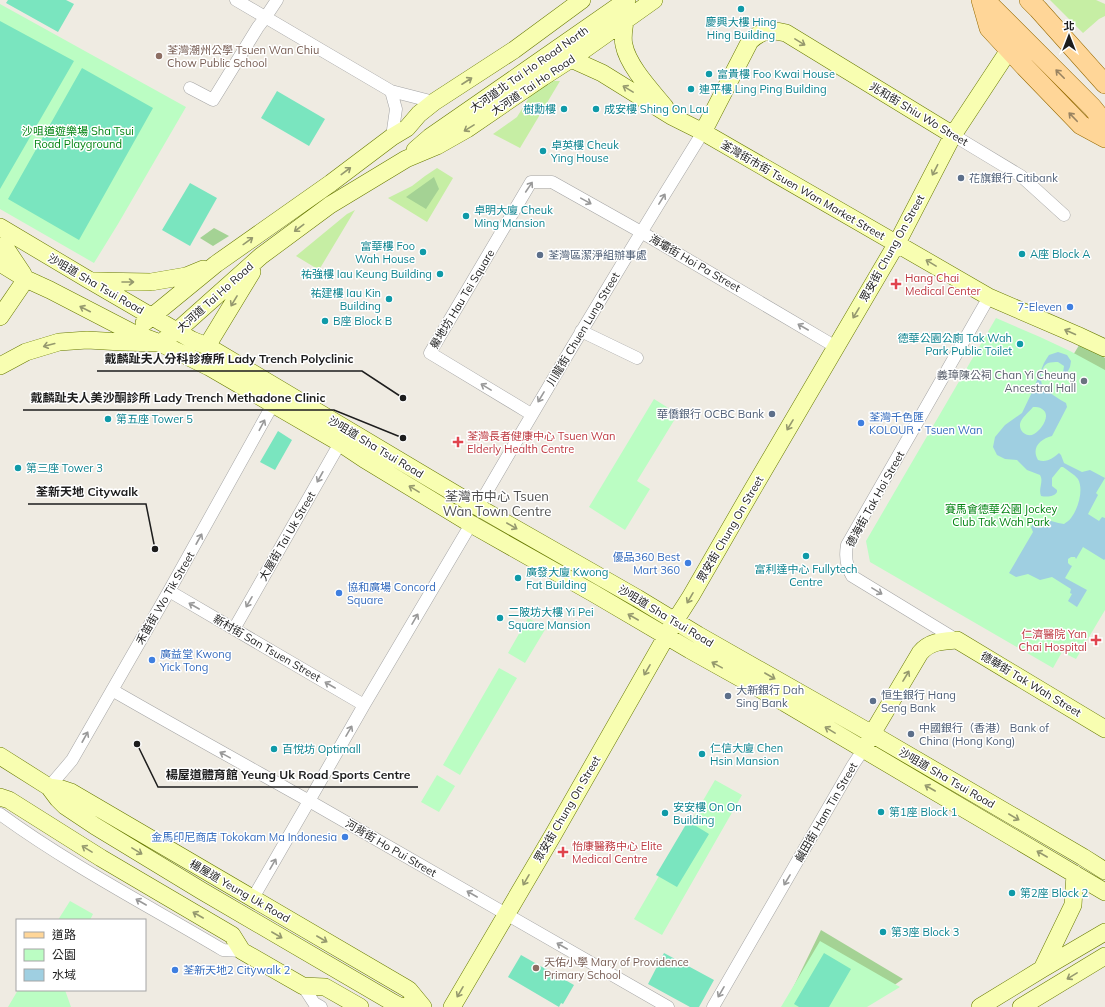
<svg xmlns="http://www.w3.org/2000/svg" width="1105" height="1007" font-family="Mulish,'Noto Sans TC',sans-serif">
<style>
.grass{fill:#c6eea4}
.forest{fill:#a4d294}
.park{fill:#bbfdc3}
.pitch{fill:#7ae5bf}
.water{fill:#9fcfe1;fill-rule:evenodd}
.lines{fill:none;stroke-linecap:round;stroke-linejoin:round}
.street-casing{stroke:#a4a4a4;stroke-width:13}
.secondary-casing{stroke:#677900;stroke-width:18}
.primary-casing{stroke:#976a00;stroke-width:20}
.street{stroke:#fff;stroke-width:12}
.secondary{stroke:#f8feb1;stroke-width:17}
.primary{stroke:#ffd698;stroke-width:19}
.oneway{stroke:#95996e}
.oneway2{stroke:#998361}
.oneway3{stroke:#999}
.culture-dot{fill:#0f9aa8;stroke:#fff;stroke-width:1.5}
.education-dot{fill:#8d6e63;stroke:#fff;stroke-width:1.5}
.service-dot{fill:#5c6f8a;stroke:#fff;stroke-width:1.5}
.health-dot{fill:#e0444e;stroke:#fff;stroke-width:1.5}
.shop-dot{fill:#3f7fe0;stroke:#fff;stroke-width:1.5}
.worship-dot{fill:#6b7280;stroke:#fff;stroke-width:1.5}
.labels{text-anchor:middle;stroke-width:3;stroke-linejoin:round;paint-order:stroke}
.culture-label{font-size:11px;fill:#0d838f;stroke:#fff;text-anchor:start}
.education-label{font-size:11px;fill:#785e54;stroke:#fff;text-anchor:start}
.street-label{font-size:11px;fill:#1d1d1d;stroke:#fff}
.park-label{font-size:11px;fill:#038412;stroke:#fff}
.service-label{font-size:11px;fill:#4e5e75;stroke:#fff;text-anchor:start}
.health-label{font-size:11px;fill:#be3a42;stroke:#fff;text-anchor:start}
.shop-label{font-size:11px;fill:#366cbe;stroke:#fff;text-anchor:start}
.worship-label{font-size:11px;fill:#5b616d;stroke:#fff;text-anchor:end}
.quarter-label{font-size:13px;fill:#505050;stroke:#fff}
.leader{fill:none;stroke:#1d1d1d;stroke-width:1.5}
.callout-dot{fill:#1d1d1d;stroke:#fff;stroke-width:1.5}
.callout-label{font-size:12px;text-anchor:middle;font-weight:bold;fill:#1d1d1d;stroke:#fff;stroke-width:3;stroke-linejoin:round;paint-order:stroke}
</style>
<rect width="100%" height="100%" fill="#efebe2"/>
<path class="grass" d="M 1050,0 L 1096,0 L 1105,4 L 1105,16 L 1099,19 L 1083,33 Z
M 547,81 L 560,81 L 520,148 L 493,134 L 517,117 L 530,96 Z
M 437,168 L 453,178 L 427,222 L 388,198 L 412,186 L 425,176 Z
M 355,210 L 319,270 L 296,256 L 347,214 Z"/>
<path class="forest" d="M 434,177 L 439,189 L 426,209 L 406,197 Z
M 214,228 L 229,236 L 213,246 L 200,238 Z
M 1081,342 L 1105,358 L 1105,431 L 1064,370 Z
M 821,930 L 903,979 L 880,995 L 790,994 Z"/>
<path class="park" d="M 0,4 L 186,107 L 118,224 L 94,263 L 0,209 Z
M 996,318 L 1040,337 L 1070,351 L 1105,370 L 1105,610 L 1076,659 L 1062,652 L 1053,668 L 870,562 L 866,541 Z
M 654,399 L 678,414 L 637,481 L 650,489 L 625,530 L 589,507 Z
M 528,618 L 546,628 L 525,663 L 508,653 Z
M 499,668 L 517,678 L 460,775 L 443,765 Z
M 437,775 L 455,786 L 439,812 L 421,802 Z
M 715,780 L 742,795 L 662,935 L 634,919 Z
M 70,901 L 93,914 L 90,920 L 58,920 Z
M 820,941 L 900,987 L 867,1007 L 781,1007 Z
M 18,990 L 65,990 L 71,1007 L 8,1007 Z"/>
<path class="pitch" d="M 8,0 L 66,0 L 74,4 L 58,32 L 6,3 Z
M 0,21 L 74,61 L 0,189 Z
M 82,68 L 153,108 L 79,240 L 8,199 Z
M 277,91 L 325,119 L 309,146 L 261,118 Z
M 190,183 L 217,198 L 190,246 L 162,230 Z
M 278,431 L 292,440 L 275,470 L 260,462 Z
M 688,821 L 709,834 L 677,887 L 656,875 Z
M 664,953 L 714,980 L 699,1007 L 690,1007 L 648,984 Z
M 824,953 L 851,969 L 829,1007 L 799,1007 L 794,1004 Z
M 521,955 L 574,985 L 563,1004 L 561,1003 L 559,1007 L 508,977 Z"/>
<path class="water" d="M 1058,352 L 1067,355 L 1071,361 L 1070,367 L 1066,375 L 1063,373 L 1064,366 L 1058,362 C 1055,362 1051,362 1048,363 C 1041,366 1039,381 1043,386 C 1046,391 1060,400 1066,403 L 1067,407 L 1052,436 C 1040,439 1031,448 1038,460 C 1047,463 1053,458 1059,453 L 1061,455 L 1064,463 L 1082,472 L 1090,470 L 1105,478 L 1096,493 L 1098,495 L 1088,514 L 1099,521 L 1102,517 L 1105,518 L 1105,559 L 1104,560 L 1083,547 L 1076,559 L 1075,557 L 1071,557 L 1068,559 L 1068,563 L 1070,565 L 1072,566 L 1065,578 L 1087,590 L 1077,607 L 1068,601 L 1072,594 L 1070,593 L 1071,589 L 1052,577 L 1040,580 L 1028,574 L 1016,577 L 1009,573 L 1033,532 L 1031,527 C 1041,513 1051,523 1064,524 C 1066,522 1069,521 1071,518 C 1078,509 1084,490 1078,479 C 1074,474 1068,471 1063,467 L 1061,467 L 1052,478 L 1052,486 L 1057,490 L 1057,492 C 1054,497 1047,497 1041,496 C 1038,488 1044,482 1040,475 L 1027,470 L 1017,460 L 1005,459 L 997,455 L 993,447 L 995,437 L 1005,425 L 1022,413 L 1033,390 L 1044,363 L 1047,358 L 1049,355 ZM 1033,407 C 1037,407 1039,407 1042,409 C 1052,415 1041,430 1034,434 C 1028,438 1019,432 1020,424 C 1021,418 1029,412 1033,407 Z"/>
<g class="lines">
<defs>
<path id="street" d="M 236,0 L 391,91 L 434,102
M 190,88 L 213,100 L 258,27 L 265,18 L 277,0
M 391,91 L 396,109 L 392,137
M 953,135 L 1021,176 L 1064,215
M 581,331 L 637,358
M 531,414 L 430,353 L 531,182 L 552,182 L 641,232 L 836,347
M 478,507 C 551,381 626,256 703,132
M 169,591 L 364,705
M 234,629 L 340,443
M 957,640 L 852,576 C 846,566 845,556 847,545 L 989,297
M 112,690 C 178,728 245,765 311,802 C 430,870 549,938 668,1007
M 49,787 L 72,760 L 169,591 L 273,404
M 0,814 C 70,865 149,906 223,950 L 242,951
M 253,898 L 309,801 L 364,705 L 471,524
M 303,986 L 314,1003 L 321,1007
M 713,1007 L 853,765 L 863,750"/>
<path id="secondary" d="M 625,21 C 624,29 622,37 624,45 C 628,66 652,91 665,107
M 571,59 L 602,73 L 673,117 L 703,132 L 989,297 L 1077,335 L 1105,348
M 703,132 L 750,41 C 762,30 771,29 786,33 L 953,135
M 415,150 L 430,137 L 528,69 L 627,0
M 0,227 L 89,280 L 192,340 L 207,346 L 469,502 L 637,598 L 698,635 L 860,727 L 1083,857 L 1105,871
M 0,246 L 7,250 L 23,274
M 0,263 L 26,279 L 50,290 L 133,333 L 160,343 L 209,367 L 340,443 L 364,459 L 471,524 L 593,593 L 690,650 L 785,703 L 1105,892
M 93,281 L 151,282 L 186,276 L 203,269
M 0,317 L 26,279
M 144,323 L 216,264 L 331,183 L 392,137 L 407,128 L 419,114 L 434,102 L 514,50 L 582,0
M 207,346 L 252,272
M 0,366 L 26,352 L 59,342 L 87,340 L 122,342 L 160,343 L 177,331 L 261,256 L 330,205 L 406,159 L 437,146 L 467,129 L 543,77 L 571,59 L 654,0
M 866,744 L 920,653 C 930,641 943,641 957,640 L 1105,729
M 0,756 L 49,787 L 62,789 L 71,792 L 406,988 L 409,990 L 423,1007
M 49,787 L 58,799 L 65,806 L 95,826 L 202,891 L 392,1002 L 399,1006 L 408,1007
M 0,797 L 9,800 L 101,858 L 232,935 L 242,951 L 303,986 L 325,987 L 360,1007
M 1042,969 L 1073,905 L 1075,874
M 452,1007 L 553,835 L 675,621 L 691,596 L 751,492 L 897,243 L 953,135 L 1009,50
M 980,1007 L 1042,969 L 1105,932
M 1021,1007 L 1105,956"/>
<path id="primary" d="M 981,0 L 989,28 L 1025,67 L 1081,125 L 1105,138
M 985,0 L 1092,107 L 1105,123
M 1029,0 L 1038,9 L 1105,84"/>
</defs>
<use href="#street" class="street-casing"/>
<use href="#secondary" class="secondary-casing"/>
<use href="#primary" class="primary-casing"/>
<use href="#street" class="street"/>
<use href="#secondary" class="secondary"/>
<use href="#primary" class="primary"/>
</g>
<defs><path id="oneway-shaft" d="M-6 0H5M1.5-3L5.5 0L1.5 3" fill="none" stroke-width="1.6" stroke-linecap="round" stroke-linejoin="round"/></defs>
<g class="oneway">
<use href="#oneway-shaft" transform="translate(800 42) rotate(31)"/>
<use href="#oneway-shaft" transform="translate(467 81) rotate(-33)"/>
<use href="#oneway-shaft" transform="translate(628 89) rotate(-149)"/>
<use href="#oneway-shaft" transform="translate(469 128) rotate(148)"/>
<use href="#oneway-shaft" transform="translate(935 170) rotate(117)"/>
<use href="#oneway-shaft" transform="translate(346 171) rotate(-37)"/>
<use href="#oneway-shaft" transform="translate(299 228) rotate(143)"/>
<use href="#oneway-shaft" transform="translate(248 241) rotate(-36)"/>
<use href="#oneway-shaft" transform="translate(931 263) rotate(-149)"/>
<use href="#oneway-shaft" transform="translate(128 282)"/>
<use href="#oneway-shaft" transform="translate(234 301) rotate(121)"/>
<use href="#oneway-shaft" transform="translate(85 309) rotate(-153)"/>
<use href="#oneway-shaft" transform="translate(856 313) rotate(121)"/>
<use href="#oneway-shaft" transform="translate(1070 332) rotate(-156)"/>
<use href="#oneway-shaft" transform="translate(49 345) rotate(165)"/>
<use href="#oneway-shaft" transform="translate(790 425) rotate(121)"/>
<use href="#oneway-shaft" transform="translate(414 489) rotate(-149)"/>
<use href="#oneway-shaft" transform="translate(512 526) rotate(30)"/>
<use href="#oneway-shaft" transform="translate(690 598) rotate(120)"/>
<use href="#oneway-shaft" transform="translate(633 617) rotate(-150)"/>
<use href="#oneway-shaft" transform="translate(717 665) rotate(-151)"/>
<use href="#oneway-shaft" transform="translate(647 670) rotate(120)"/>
<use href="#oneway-shaft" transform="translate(770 676) rotate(30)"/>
<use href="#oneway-shaft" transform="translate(906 676) rotate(-59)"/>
<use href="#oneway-shaft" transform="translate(830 730) rotate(-149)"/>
<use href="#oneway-shaft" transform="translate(930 788) rotate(-150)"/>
<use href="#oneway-shaft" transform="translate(1014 817) rotate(30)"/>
<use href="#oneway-shaft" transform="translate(87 849) rotate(-148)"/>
<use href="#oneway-shaft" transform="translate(137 851) rotate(31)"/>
<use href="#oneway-shaft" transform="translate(1042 854) rotate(-150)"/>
<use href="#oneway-shaft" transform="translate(526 880) rotate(120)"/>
<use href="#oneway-shaft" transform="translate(198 915) rotate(-150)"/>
<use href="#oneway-shaft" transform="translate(277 935) rotate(30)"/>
<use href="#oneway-shaft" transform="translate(322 939) rotate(30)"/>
<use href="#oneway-shaft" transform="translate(1072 976) rotate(149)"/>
<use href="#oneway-shaft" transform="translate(460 992) rotate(120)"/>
</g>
<g class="oneway2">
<use href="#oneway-shaft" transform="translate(1060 74) rotate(-135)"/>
<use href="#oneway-shaft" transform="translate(1073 117) rotate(-134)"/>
</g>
<g class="oneway3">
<use href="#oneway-shaft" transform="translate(529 187) rotate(-56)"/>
<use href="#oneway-shaft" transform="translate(662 199) rotate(-58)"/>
<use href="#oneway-shaft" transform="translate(586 201) rotate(29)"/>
<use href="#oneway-shaft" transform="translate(803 327) rotate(-150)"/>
<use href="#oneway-shaft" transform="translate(486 387) rotate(-149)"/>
<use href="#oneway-shaft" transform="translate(541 397) rotate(121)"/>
<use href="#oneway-shaft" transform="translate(262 425) rotate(-62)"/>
<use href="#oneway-shaft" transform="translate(320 477) rotate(119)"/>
<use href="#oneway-shaft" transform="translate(199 539) rotate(-61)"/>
<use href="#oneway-shaft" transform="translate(877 591) rotate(31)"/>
<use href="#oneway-shaft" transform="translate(249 602) rotate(120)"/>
<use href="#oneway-shaft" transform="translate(194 606) rotate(-150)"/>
<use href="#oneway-shaft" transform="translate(415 619) rotate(-60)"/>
<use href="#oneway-shaft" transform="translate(330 685) rotate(-150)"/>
<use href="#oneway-shaft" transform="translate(349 731) rotate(-60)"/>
<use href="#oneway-shaft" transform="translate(85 737) rotate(-61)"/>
<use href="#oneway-shaft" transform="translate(225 755) rotate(-151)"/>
<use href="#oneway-shaft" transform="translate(273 864) rotate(-60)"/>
<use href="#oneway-shaft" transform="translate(787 880) rotate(121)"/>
<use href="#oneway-shaft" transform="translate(472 894) rotate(-150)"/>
<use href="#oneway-shaft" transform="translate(141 902) rotate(-150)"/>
<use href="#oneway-shaft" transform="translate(562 946) rotate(-150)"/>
<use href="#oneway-shaft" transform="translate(721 992) rotate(120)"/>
</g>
<g class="culture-dot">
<circle cx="741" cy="9" r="4"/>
<circle cx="709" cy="74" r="4"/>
<circle cx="691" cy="89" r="4"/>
<circle cx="564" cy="109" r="4"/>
<circle cx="596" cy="109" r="4"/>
<circle cx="543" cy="151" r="4"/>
<circle cx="466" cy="216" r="4"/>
<circle cx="423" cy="252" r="4"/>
<circle cx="1022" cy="254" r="4"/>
<circle cx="440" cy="274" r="4"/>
<circle cx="389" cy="299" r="4"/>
<circle cx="325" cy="321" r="4"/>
<circle cx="1020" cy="344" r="4"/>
<circle cx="108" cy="419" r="4"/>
<circle cx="18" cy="468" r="4"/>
<circle cx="806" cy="556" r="4"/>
<circle cx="518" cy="578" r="4"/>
<circle cx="500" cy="618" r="4"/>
<circle cx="274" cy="749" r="4"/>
<circle cx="702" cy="754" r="4"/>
<circle cx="881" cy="812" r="4"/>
<circle cx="665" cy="813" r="4"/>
<circle cx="1012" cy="893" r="4"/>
<circle cx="883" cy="932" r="4"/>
</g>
<g class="education-dot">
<circle cx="159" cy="56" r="4"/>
<circle cx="536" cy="968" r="4"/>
</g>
<g class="service-dot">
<circle cx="961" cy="178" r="4"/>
<circle cx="540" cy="255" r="4"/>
<circle cx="772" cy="414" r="4"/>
<circle cx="728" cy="696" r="4"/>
<circle cx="873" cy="701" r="4"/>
<circle cx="911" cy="734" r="4"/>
</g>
<g class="health-dot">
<path d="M894 278h4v4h4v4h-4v4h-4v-4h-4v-4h4z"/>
<path d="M456 436h4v4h4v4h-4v4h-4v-4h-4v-4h4z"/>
<path d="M1094 634h4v4h4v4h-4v4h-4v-4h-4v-4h4z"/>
<path d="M561 846h4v4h4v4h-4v4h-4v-4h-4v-4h4z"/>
</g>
<g class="shop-dot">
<circle cx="1070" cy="307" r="4"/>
<circle cx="861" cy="423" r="4"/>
<circle cx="688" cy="563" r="4"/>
<circle cx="339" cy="593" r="4"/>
<circle cx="152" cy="660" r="4"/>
<circle cx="345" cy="837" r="4"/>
<circle cx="175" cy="970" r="4"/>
</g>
<circle class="worship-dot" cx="1084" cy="381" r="4"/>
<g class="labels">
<g class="culture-label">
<text x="741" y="26" text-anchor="middle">慶興大樓 Hing<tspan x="741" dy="13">Hing Building</tspan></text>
<text x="717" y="78">富貴樓 Foo Kwai House</text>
<text x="699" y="93">連平樓 Ling Ping Building</text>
<text x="556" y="113" text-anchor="end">樹勳樓</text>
<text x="604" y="113">成安樓 Shing On Lau</text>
<text x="551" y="149">卓英樓 Cheuk<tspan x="551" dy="13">Ying House</tspan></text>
<text x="474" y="214">卓明大廈 Cheuk<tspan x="474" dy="13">Ming Mansion</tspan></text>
<text x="415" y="250" text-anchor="end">富華樓 Foo<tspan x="415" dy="13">Wah House</tspan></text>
<text x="1030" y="258">A座 Block A</text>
<text x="432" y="278" text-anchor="end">祐強樓 Iau Keung Building</text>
<text x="381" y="297" text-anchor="end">祐建樓 Iau Kin<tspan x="381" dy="13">Building</tspan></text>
<text x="333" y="325">B座 Block B</text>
<text x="1012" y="342" text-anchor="end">德華公園公廁 Tak Wah<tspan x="1012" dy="13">Park Public Toilet</tspan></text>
<text x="116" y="423">第五座 Tower 5</text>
<text x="26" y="472">第三座 Tower 3</text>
<text x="806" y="573" text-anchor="middle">富利達中心 Fullytech<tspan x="806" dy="13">Centre</tspan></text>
<text x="526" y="576">廣發大廈 Kwong<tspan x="526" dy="13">Fat Building</tspan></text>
<text x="508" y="616">二陂坊大樓 Yi Pei<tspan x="508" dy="13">Square Mansion</tspan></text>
<text x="710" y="752">仁信大廈 Chen<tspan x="710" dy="13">Hsin Mansion</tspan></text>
<text x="282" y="753">百悅坊 Optimall</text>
<text x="673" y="811">安安樓 On On<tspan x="673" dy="13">Building</tspan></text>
<text x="889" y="816">第1座 Block 1</text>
<text x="1020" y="897">第2座 Block 2</text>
<text x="891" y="936">第3座 Block 3</text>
</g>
<g class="education-label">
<text x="167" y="54">荃灣潮州公學 Tsuen Wan Chiu<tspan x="167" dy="13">Chow Public School</tspan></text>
<text x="544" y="966">天佑小學 Mary of Providence<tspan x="544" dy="13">Primary School</tspan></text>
</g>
<g class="street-label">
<text transform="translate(529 69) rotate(-35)" y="4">大河道北 Tai Ho Road North</text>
<text transform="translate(533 85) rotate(-34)" y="4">大河道 Tai Ho Road</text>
<text transform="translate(919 114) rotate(31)" y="4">兆和街 Shiu Wo Street</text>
<text transform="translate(803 190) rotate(30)" y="4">荃灣街市街 Tsuen Wan Market Street</text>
<text transform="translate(892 248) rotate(-61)" y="4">眾安街 Chung On Street</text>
<text transform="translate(695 263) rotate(30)" y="4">海壩街 Hoi Pa Street</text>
<text transform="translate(96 284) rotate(30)" y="4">沙咀道 Sha Tsui Road</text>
<text transform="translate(215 297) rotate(-42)" y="4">大河道 Tai Ho Road</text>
<text transform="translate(462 299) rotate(-59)" y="4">鱟地坊 Hau Tei Square</text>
<text transform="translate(583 329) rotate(-59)" y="4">川龍街 Chuen Lung Street</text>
<text transform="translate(376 447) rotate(31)" y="4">沙咀道 Sha Tsui Road</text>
<text transform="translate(875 499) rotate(-61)" y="4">德海街 Tak Hoi Street</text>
<text transform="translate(730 529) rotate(-60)" y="4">眾安街 Chung On Street</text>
<text transform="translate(287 536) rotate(-60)" y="4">大屋街 Tai Uk Street</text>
<text transform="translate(165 598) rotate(-60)" y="4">禾笛街 Wo Tik Street</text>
<text transform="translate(666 616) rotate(31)" y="4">沙咀道 Sha Tsui Road</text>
<text transform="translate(267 648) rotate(30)" y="4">新村街 San Tsuen Street</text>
<text transform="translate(1031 684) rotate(31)" y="4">德華街 Tak Wah Street</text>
<text transform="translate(947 778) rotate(30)" y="4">沙咀道 Sha Tsui Road</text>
<text transform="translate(567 809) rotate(-60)" y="4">眾安街 Chung On Street</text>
<text transform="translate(826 812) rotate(-60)" y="4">鹹田街 Ham Tin Street</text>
<text transform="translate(391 848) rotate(30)" y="4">河背街 Ho Pui Street</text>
<text transform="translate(240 891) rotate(30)" y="4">楊屋道 Yeung Uk Road</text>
</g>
<g class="park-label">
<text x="78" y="135">沙咀道遊樂場 Sha Tsui<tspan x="78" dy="13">Road Playground</tspan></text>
<text x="1001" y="513">賽馬會德華公園 Jockey<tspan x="1001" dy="13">Club Tak Wah Park</tspan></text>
</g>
<g class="service-label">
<text x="969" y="182">花旗銀行 Citibank</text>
<text x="548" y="259">荃灣區潔淨組辦事處</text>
<text x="764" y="418" text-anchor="end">華僑銀行 OCBC Bank</text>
<text x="736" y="694">大新銀行 Dah<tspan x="736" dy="13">Sing Bank</tspan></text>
<text x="881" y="699">恒生銀行 Hang<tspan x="881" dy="13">Seng Bank</tspan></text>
<text x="919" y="732">中國銀行（香港） Bank of<tspan x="919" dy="13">China (Hong Kong)</tspan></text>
</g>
<g class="health-label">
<text x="905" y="282">Hang Chai<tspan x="905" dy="13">Medical Center</tspan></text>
<text x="467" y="440">荃灣長者健康中心 Tsuen Wan<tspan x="467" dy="13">Elderly Health Centre</tspan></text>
<text x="1087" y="638" text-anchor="end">仁濟醫院 Yan<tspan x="1087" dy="13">Chai Hospital</tspan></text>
<text x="572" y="850">怡康醫務中心 Elite<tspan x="572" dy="13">Medical Centre</tspan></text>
</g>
<g class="shop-label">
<text x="1062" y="311" text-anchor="end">7-Eleven</text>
<text x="869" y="421">荃灣千色匯<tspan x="869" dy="13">KOLOUR‧Tsuen Wan</tspan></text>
<text x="680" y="561" text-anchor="end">優品360 Best<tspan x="680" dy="13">Mart 360</tspan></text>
<text x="347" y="591">協和廣場 Concord<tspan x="347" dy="13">Square</tspan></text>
<text x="160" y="658">廣益堂 Kwong<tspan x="160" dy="13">Yick Tong</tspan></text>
<text x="337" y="841" text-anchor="end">金馬印尼商店 Tokokam Ma Indonesia</text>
<text x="183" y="974">荃新天地2 Citywalk 2</text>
</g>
<g class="worship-label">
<text x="1076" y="379">義璋陳公祠 Chan Yi Cheung<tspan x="1076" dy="13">Ancestral Hall</tspan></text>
</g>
<g class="quarter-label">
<text x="497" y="501">荃灣市中心 Tsuen<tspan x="497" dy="15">Wan Town Centre</tspan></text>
</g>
</g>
<path class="leader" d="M403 398L362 371H97M403 438L334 410H23M155 549L146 504H28M137 744L158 787H418"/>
<g class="callout-dot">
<circle cx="403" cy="398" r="4"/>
<circle cx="403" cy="438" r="4"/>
<circle cx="155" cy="549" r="4"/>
<circle cx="137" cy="744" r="4"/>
</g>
<g class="callout-label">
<text x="229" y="363">戴麟趾夫人分科診療所 Lady Trench Polyclinic</text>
<text x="178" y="402">戴麟趾夫人美沙酮診所 Lady Trench Methadone Clinic</text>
<text x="87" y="496">荃新天地 Citywalk</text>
<text x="288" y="779">楊屋道體育館 Yeung Uk Road Sports Centre</text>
</g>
<rect x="16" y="919" width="130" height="72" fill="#ffffff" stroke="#a5a5a5"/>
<rect x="24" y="932" width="20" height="6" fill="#ffd698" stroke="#a5a5a5"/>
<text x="52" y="939" font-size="12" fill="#1d1d1d">道路</text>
<rect x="24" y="949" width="20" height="12" fill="#bbfdc3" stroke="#a5a5a5"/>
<text x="52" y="959" font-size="12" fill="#1d1d1d">公園</text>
<rect x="24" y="969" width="20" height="12" fill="#9fcfe1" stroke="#a5a5a5"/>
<text x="52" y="979" font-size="12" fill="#1d1d1d">水域</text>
<g transform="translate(1069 36)" stroke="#ffffff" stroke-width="3" paint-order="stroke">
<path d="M0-3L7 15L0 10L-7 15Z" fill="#1d1d1d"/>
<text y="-6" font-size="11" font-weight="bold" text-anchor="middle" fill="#1d1d1d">北</text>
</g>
</svg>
